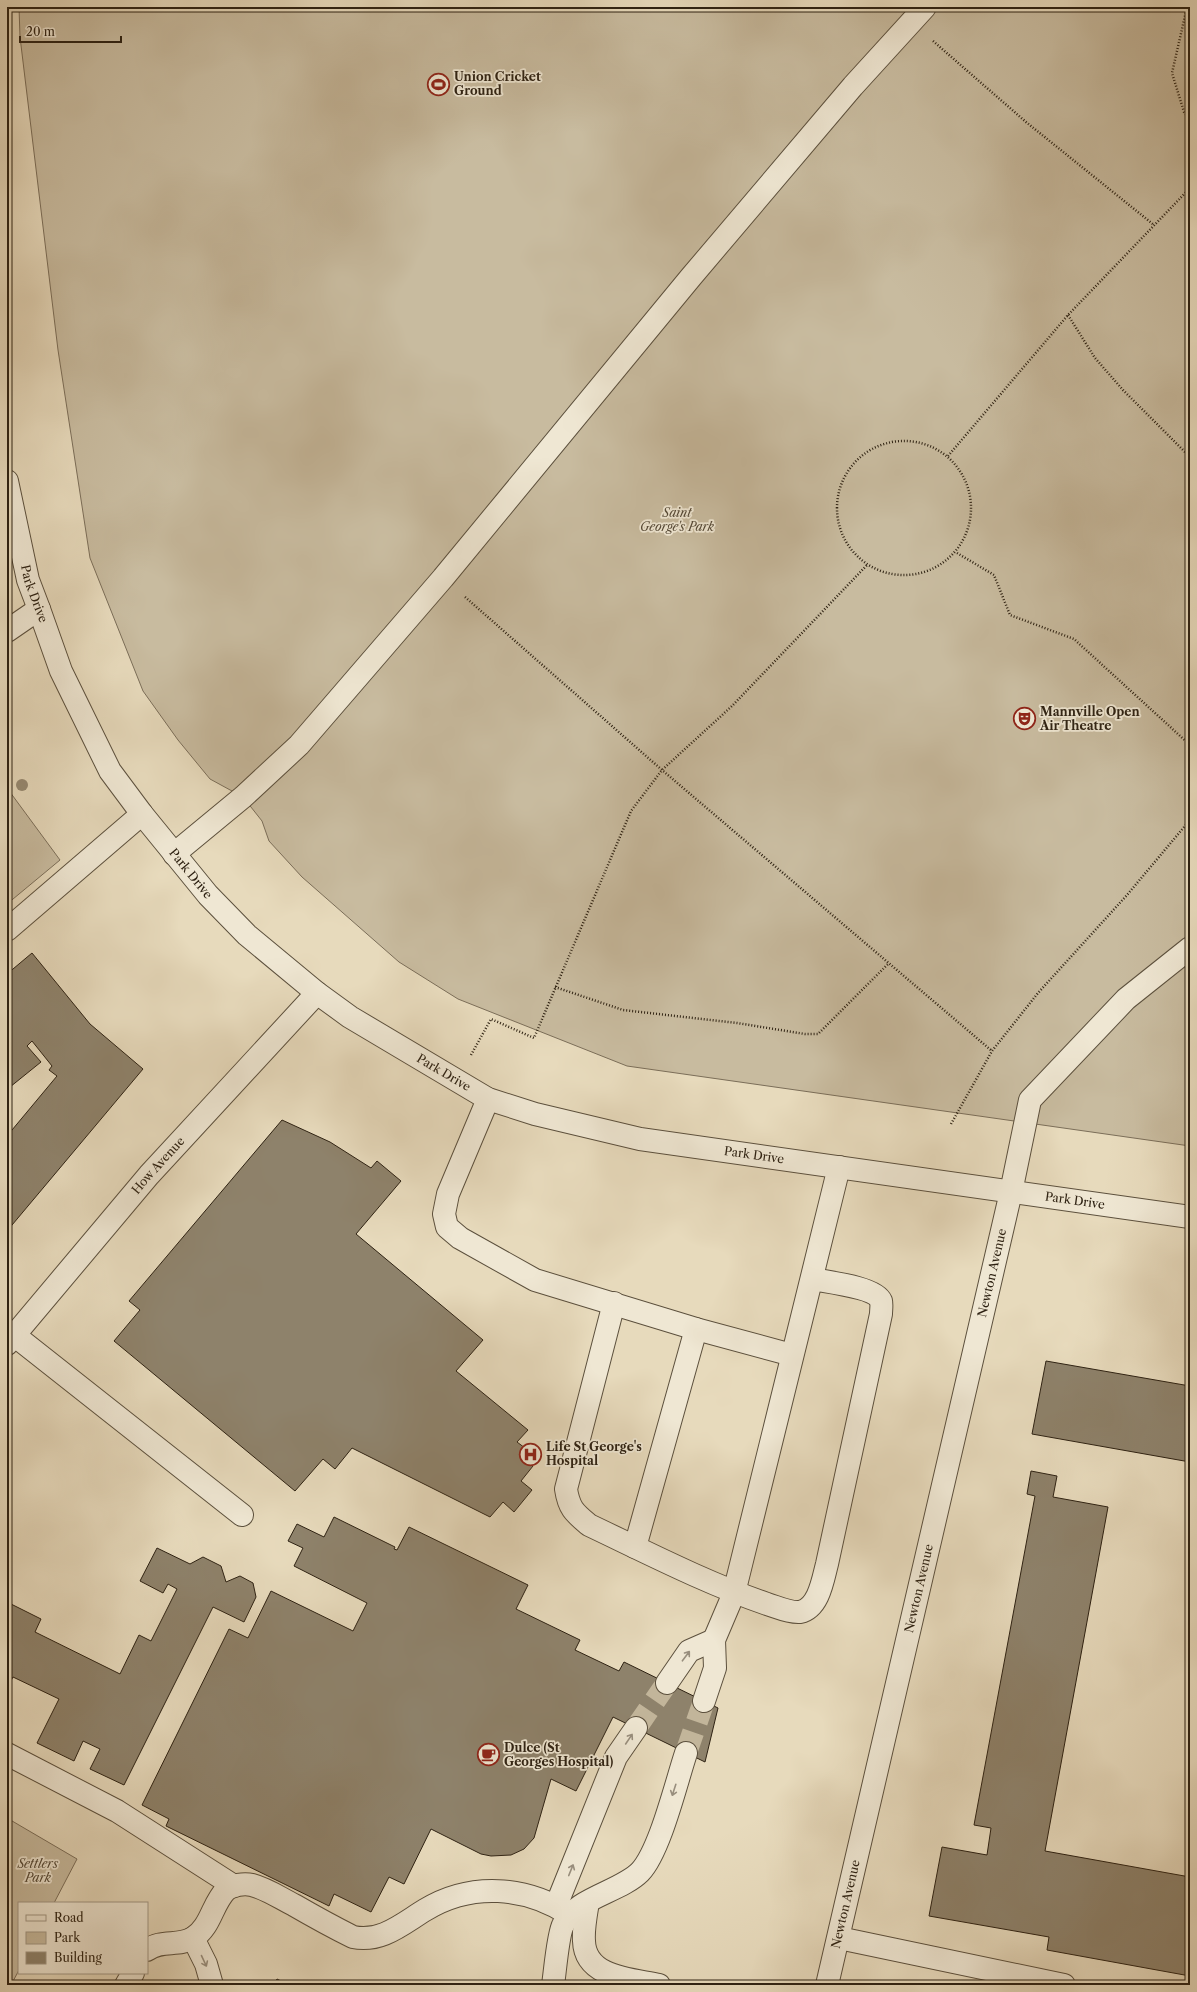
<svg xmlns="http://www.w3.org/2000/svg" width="1197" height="1992" font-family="'Libre Caslon Text',serif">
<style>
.green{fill:#c8bb9f;stroke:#7b6e59}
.building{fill:#8e826b;stroke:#2e2213}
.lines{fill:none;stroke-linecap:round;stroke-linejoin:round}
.minor-tunnel{stroke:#c2b59a;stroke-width:22;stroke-dasharray:22 11;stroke-linecap:butt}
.minor-casing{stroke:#5c503d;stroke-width:24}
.path{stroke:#2e2213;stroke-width:2.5;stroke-dasharray:1 2;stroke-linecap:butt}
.minor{stroke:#efe7d3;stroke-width:22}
.tree{fill:#968a72}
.oneway{stroke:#988e7d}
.labels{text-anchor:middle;stroke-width:3.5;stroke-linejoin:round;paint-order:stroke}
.poi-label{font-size:12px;font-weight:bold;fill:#2e2213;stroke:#efe7d3;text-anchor:start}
.park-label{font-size:12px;font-style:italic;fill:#544836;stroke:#efe7d3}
.street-label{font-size:12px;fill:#2e2213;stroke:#efe7d3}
</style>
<rect width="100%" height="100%" fill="#e7dabc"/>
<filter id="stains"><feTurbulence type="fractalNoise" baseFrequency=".005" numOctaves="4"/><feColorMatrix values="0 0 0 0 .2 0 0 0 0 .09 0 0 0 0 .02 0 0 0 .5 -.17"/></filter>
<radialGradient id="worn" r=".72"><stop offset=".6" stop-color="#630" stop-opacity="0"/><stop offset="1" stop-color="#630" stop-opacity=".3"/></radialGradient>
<path class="green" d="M 19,7 L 1190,7 L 1190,1146 L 627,1066 L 458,999 L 399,962 L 302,877 L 269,841 L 262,821 L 243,797 L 210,779 L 178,740 L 143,691 L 90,558 L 58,350 L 20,37 Z
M 7,788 L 60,860 L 7,904 Z
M 7,1818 L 77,1859 L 54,1903 L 19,1903 L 19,1970 L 11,1985 L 7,1985 Z"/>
<path class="building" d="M 32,953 L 90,1024 L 143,1069 L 7,1231 L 7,1136 L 57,1076 L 49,1070 L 52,1066 L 32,1041 L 27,1046 L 41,1062 L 10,1087 L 7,1083 L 7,974 Z
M 282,1120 L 330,1142 L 371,1168 L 377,1161 L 401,1181 L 356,1234 L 483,1340 L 456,1371 L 528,1430 L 517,1442 L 525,1448 L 519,1455 L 533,1466 L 521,1481 L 532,1490 L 514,1512 L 503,1502 L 490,1517 L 352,1448 L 335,1469 L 323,1459 L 295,1491 L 114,1341 L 140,1310 L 129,1301 Z
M 1046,1361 L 1190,1386 L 1190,1462 L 1032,1434 Z
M 1031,1471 L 1057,1476 L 1053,1497 L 1108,1507 L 1045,1851 L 1190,1877 L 1190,1976 L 1047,1950 L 1049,1937 L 929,1916 L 942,1847 L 987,1855 L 991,1828 L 974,1825 L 1035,1496 L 1027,1494 Z
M 334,1517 L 395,1547 L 394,1549 L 397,1550 L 409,1527 L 528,1585 L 516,1609 L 580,1640 L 575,1650 L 619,1671 L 624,1662 L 718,1708 L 705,1762 L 613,1717 L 576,1791 L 551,1779 L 534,1838 L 524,1849 L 511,1855 L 491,1856 L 481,1854 L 431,1829 L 404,1884 L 389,1877 L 371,1912 L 334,1894 L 329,1906 L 166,1826 L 169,1819 L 142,1805 L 229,1629 L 248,1638 L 271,1591 L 353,1631 L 367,1603 L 294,1566 L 303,1548 L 288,1541 L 297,1524 L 324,1537 Z
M 157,1548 L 190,1564 L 203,1557 L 221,1566 L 226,1582 L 240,1576 L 253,1583 L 256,1597 L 244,1622 L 213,1607 L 124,1785 L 90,1769 L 100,1749 L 83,1741 L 74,1761 L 37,1743 L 59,1699 L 13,1677 L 8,1686 L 7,1686 L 7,1602 L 41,1619 L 35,1632 L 120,1674 L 139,1635 L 151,1641 L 177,1589 L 168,1584 L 163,1593 L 140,1581 Z
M 277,1979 L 289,1985 L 273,1985 Z"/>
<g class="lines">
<path class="minor-tunnel" d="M 636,1728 L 667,1683
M 686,1753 L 704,1701"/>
<defs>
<g id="minor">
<path id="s1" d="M 7,481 L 28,580 L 39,609 L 61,671 L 110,771 L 142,814 L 208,895 L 247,935 L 317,993 L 350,1017 L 488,1099 L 535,1114 L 640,1139 L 1190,1217"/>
<path d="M 7,631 L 39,609"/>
<path d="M 174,854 L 243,797 L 299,745 L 443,578 L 691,277 L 853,86 L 925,7"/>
<path d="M 7,930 L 142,814"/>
<path d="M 488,1099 L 448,1194 L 444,1214 L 447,1227 L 460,1238 L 535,1280 L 696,1329 L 792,1355"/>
<path d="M 614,1303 L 566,1489 C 569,1509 575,1513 589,1525 C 648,1553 706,1583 767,1604 C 777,1607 789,1613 800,1612 C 819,1608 823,1579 827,1564 L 881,1314 C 881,1310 882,1305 881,1301 C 875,1287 826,1282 812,1279"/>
<path d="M 14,1335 L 242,1515"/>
<path id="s2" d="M 7,1344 L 149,1175 L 317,993"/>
<path d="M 635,1547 L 696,1329"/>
<path d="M 667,1683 L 689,1651 L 714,1640"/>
<path d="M 704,1701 L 715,1668 L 714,1640 L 734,1593 L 839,1167"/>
<path d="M 7,1754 L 117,1811 L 234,1886"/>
<path d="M 588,1902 C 586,1914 583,1929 584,1941 C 585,1978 632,1979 659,1985"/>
<path d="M 556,1906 L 616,1757 L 636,1728"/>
<path d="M 193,1938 L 206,1964 L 212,1985"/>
<path d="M 839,1938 L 1064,1985"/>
<path d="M 147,1950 C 162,1939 178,1947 193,1938 C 211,1927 212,1904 226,1890 C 232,1885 244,1883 252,1885 C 267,1889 280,1898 294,1905 C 313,1916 333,1927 353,1937 C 381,1943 402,1924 425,1910 C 471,1882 526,1886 570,1915"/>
<path d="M 126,1985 L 133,1973"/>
<path d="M 553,1985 C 555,1972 558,1934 563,1925 C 575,1898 620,1892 640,1872 C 660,1851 676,1783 686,1753"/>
<path id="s3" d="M 827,1985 L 1011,1192 L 1030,1100 L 1126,999 L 1190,948"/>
</g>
</defs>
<use href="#minor" class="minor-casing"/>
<path class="path" d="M 1187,7 L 1172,73 L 1184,112 L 1190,120
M 933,41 L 1026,122 L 1154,225
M 1068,315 L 1095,358 L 1123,390 L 1190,457
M837 508a67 67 0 1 1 134 0a67 67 0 1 1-134 0Z
M 948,456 L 1068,315 L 1190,188
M 957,553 L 994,575 L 1010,615 L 1074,639 L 1190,745
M 465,597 L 662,770 L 992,1051
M 555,987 L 623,1010 L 737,1023 L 805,1034 L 818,1034 L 889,963
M 471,1055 L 491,1019 L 534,1038 L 631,811 L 662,770 L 732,706 L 868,564
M 951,1124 L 992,1051 L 1038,993 L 1127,895 L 1190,820"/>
<use href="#minor" class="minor"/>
</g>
<circle class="tree" cx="22" cy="785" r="6"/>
<defs><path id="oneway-shaft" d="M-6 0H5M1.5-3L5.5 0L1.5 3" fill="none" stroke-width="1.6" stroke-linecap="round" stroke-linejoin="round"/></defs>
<g class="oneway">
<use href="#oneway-shaft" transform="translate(686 1656) rotate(-53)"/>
<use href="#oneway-shaft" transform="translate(629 1739) rotate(-56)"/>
<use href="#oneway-shaft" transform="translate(674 1790) rotate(108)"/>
<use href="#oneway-shaft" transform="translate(571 1870) rotate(-68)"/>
<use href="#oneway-shaft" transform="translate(204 1961) rotate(65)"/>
</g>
<defs>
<symbol id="stadium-ring" viewBox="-11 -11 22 22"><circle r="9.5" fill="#efe7d3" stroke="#8f2418" stroke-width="1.5"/><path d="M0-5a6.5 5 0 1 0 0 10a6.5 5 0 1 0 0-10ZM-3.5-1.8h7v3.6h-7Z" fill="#8f2418"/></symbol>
<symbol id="theatre-ring" viewBox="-11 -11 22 22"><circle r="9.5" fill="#efe7d3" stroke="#8f2418" stroke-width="1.5"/><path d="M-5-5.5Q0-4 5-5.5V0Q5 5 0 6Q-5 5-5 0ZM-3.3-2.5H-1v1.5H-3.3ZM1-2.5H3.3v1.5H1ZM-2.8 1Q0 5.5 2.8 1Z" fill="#8f2418"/></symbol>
<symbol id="hospital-ring" viewBox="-11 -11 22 22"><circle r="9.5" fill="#efe7d3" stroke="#8f2418" stroke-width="1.5"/><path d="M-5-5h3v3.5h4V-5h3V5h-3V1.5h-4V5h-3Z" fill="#8f2418"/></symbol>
<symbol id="cafe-ring" viewBox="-11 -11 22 22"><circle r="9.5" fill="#efe7d3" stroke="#8f2418" stroke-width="1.5"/><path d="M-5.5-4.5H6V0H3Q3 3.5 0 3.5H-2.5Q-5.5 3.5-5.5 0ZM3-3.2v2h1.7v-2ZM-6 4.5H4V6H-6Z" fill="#8f2418"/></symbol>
</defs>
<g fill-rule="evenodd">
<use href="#stadium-ring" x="426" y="72" width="25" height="25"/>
<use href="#theatre-ring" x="1012" y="706" width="25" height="25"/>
<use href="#hospital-ring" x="518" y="1442" width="25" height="25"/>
<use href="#cafe-ring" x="476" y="1742" width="25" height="25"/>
</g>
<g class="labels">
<g class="poi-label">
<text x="454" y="81">Union Cricket<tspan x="454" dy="14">Ground</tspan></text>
<text x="1040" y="716">Mannville Open<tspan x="1040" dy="14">Air Theatre</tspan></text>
<text x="546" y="1451">Life St George's<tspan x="546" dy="14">Hospital</tspan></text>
<text x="504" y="1752">Dulce (St<tspan x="504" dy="14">Georges Hospital)</tspan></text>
</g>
<g class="park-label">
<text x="677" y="517">Saint<tspan x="677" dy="14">George's Park</tspan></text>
<text x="38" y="1868">Settlers<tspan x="38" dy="14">Park</tspan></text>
</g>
<g class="street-label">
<text dy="4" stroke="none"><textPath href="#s1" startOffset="116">Park Drive</textPath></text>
<text dy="4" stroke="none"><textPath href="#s1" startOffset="440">Park Drive</textPath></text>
<text dy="4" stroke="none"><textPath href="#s1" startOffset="764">Park Drive</textPath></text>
<text dy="4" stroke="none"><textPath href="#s1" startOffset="1088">Park Drive</textPath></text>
<text dy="4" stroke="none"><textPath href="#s2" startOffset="234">How Avenue</textPath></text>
<text dy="4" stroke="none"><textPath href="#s1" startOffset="1412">Park Drive</textPath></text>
<text dy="4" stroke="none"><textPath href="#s3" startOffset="731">Newton Avenue</textPath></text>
<text dy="4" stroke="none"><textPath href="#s3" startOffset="407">Newton Avenue</textPath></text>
<text dy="4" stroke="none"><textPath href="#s3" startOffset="83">Newton Avenue</textPath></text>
</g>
</g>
<rect width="1197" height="1992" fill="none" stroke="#e7dabc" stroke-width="24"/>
<rect x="8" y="8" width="1181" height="1976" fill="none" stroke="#2e2213" stroke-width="2"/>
<rect x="12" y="12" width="1173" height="1968" fill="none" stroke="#2e2213"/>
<rect x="18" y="1902" width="130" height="72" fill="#efe7d3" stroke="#a29886"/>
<rect x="26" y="1915" width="20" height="6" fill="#efe7d3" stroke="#a29886"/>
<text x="54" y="1922" font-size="12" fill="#2e2213">Road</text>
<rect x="26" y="1932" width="20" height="12" fill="#c8bb9f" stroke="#a29886"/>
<text x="54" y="1942" font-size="12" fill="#2e2213">Park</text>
<rect x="26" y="1952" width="20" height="12" fill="#8e826b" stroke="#a29886"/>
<text x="54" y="1962" font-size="12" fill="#2e2213">Building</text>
<path d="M20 36v6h101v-6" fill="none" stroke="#2e2213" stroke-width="2"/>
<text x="26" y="36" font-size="12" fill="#2e2213" stroke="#efe7d3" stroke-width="3" paint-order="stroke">20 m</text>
<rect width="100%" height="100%" filter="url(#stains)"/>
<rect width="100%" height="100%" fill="url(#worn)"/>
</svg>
